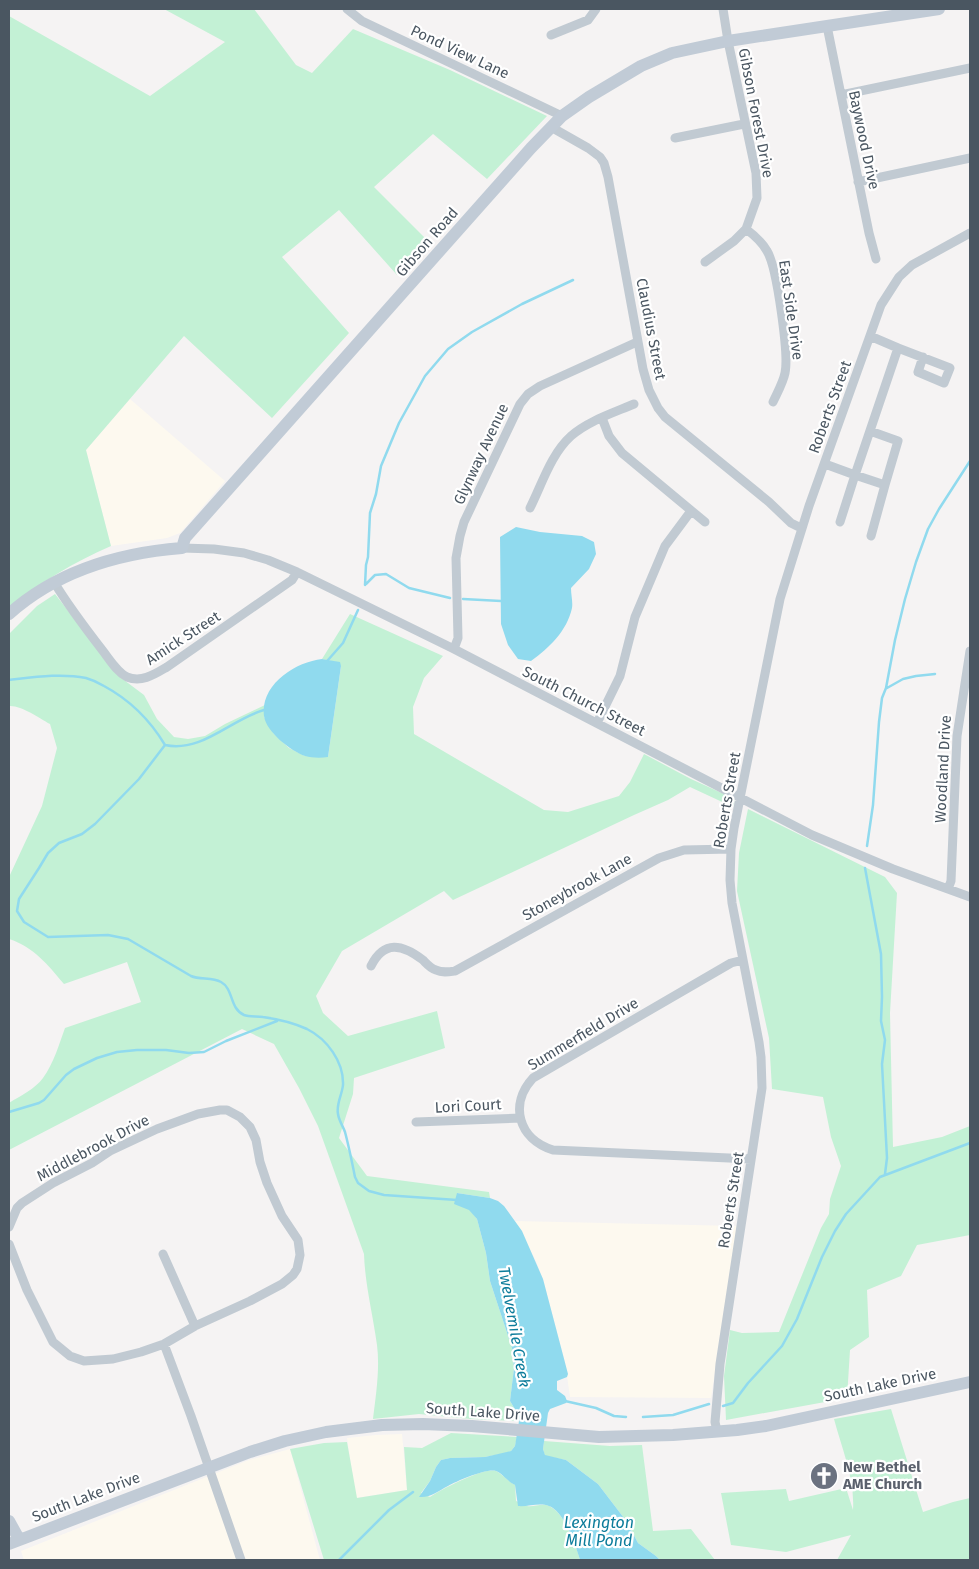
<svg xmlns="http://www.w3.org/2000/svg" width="979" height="1569" font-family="'Fira Sans',sans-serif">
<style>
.commercial{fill:#fdf9ef}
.green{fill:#c3f1d5}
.water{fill:#90daee}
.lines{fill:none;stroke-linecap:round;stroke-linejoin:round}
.stream{stroke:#90daee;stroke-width:2.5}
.street{stroke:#c1cad2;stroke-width:9}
.secondary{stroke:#c1cbd6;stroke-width:12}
.labels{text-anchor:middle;stroke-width:4.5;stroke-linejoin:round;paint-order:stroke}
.street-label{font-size:15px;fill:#4a5661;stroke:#fff}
.worship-label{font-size:15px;font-weight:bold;fill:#5b616d;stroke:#fff;text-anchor:start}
.water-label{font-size:16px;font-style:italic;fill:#0c7c9b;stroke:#fff}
</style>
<rect width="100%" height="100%" fill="#f5f3f3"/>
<path class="commercial" d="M 130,399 L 225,481 L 180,533 L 167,538 L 111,546 L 86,450 Z
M 515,1221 L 737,1226 L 711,1398 L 570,1397 L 565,1362 L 543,1279 L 536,1261 Z
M 402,1434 L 407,1490 L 356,1498 L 347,1438 L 376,1435 Z
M 290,1449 L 320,1560 L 24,1560 L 21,1551 L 249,1460 Z"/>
<path class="green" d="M 164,9 L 254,9 L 296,65 L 312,73 L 353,29 L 450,70 L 547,116 L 487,179 L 433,134 L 374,187 L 429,242 L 397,275 L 339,210 L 282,257 L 349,333 L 272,418 L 184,336 L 86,450 L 111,546 C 74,562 39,583 9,608 L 9,16 L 150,96 L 225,42 Z
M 55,594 L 120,677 L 144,695 L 157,719 L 174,737 L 188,739 L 205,736 L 225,724 L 265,705 L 264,717 L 274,734 L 289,748 L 305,756 L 328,757 L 341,666 L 336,662 L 322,659 L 350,614 L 443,656 L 424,678 L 413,707 L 414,734 L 544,810 L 568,812 L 619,796 L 630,782 L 644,754 L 691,779 L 735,799 L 733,807 L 690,787 L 668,800 L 634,815 L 453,900 L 444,891 L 342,951 L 316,996 L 323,1013 L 348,1036 L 437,1011 L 445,1048 L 354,1078 L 353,1094 L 339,1138 L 367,1176 L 489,1192 L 490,1198 L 457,1193 L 477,1219 L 486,1253 L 490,1281 L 512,1348 L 514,1368 L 510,1401 L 516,1411 L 519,1421 L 471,1419 L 419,1414 L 373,1419 C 376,1395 380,1369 377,1345 C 373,1315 365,1285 364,1254 L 318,1126 L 299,1088 L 274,1044 L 242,1029 L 9,1150 L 9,1103 C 20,1096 35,1089 43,1078 C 54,1063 59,1044 65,1028 L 141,1002 L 127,962 L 64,984 C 48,965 34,947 9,939 L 9,877 L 42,806 L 57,748 L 50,724 C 39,718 21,705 9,706 L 9,634 L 37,606 Z
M 748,809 L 885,877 L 897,893 L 890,1013 L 893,1147 L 942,1137 L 970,1126 L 970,1235 L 917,1245 L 901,1276 L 867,1290 L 869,1337 L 850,1350 L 847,1398 L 726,1420 L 724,1376 L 730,1330 L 742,1333 L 779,1332 L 821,1228 L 829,1214 L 830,1199 L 841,1166 L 831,1137 L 823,1097 L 772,1089 L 769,1038 L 737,891 L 739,853 Z
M 891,1409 L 923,1512 L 953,1502 L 970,1498 L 970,1560 L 837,1560 L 851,1535 L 786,1552 L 731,1545 L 721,1493 L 786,1489 L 789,1501 L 846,1488 L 853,1510 C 855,1479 842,1449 834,1419 Z
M 451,1433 L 517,1437 L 515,1446 L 511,1451 L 506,1453 L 485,1457 L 450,1458 L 441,1460 L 436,1467 L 430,1481 L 421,1493 L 430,1497 C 442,1489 484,1467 496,1471 C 502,1474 508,1481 515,1485 L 516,1501 C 519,1502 524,1506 527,1506 C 533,1507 540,1504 546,1505 C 563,1508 576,1545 580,1560 L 324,1560 L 290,1449 L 324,1443 L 347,1442 L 357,1498 L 407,1490 L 404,1447 L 422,1448 Z
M 544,1441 L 610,1446 L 642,1445 L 653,1531 L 691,1529 L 715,1560 L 660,1560 L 656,1556 L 638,1543 L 627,1522 L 598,1484 L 566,1460 L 545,1456 L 543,1449 Z"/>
<path class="water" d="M 516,527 L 540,532 L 582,536 L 594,542 L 596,554 L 589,569 L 571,588 C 571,595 573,602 572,608 C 567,631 549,648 531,661 L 518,659 L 508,645 L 501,624 L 500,537 Z
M 322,659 L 340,662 L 341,666 L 328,757 C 321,758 312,758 305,756 C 291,751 266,732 264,716 C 260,685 295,662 322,659 Z
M 457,1193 L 490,1198 L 498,1201 L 504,1206 L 522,1231 L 543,1279 L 568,1374 L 567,1377 L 557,1381 L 557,1390 L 565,1396 L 567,1401 L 566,1403 L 550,1409 L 548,1413 L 543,1449 L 545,1455 L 566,1460 L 598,1484 L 627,1522 L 638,1543 L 656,1556 L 660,1560 L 580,1560 C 576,1546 564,1511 549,1506 C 540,1502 528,1507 518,1506 L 515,1485 C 508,1482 502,1473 496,1471 C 487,1468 457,1481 448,1486 C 438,1491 431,1498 419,1497 L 430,1481 L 436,1467 L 441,1460 L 450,1458 L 485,1457 L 511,1451 L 515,1446 L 519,1421 L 516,1411 L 510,1401 L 514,1368 L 512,1348 L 490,1281 L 486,1253 L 477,1219 L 469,1210 L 454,1204 Z"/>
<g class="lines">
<path class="stream" d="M 366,584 L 375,575 L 386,574 L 409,588 L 450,598
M 365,585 L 366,565 L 368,557 L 370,513 L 376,494 L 381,466 L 399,423 L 425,376 L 448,349 L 472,332 L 522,304 L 573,280
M 463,599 L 501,601
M 328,660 L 343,643 L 358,610
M 9,680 C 35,677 61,673 86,678 C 93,680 99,683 104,686 C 130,700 150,720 165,745
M 887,688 L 903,679 L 916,676 L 935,674
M 165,745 L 139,779 L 95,824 L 82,834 L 59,843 L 48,853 L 39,868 L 19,899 L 17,911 L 24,922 L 48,937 L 108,935 L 128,939 L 191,976 C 200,980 212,977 221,982 C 234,989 229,1008 244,1015 C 249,1017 257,1016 263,1017 C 277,1019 294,1023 307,1029 C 327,1039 344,1062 343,1085 C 342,1095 336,1104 338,1114 C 339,1121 343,1126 345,1132 C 349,1147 352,1162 355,1177 L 358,1183 L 369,1191 L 384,1195 L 457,1200
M 165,745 C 202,753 231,719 264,710
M 867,846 L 873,805 L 879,722 L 882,698 L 886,688 L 895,640 L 905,599 L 916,562 L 928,529 L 939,509 L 970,461
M 865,868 L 881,954 L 882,997 L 881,1021 L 885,1040 L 882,1064 L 887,1158 L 885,1174
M 9,1112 L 39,1103 L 44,1100 L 66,1075 L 74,1069 L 97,1058 L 117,1052 L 137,1050 L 166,1050 L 189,1053 L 204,1052 L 226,1041 L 277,1021
M 565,1401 L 596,1408 L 614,1416 L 626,1417
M 723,1406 L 733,1403 L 748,1383 L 782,1346 L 797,1319 L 822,1257 L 835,1231 L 846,1214 L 880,1177 L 970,1143
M 643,1417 L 673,1415 L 709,1404
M 339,1560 L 389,1510 L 413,1492"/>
<path class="street" d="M 347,9 L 362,21 L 562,116
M 827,26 L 869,233 L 876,259
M 551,35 L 588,20 L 596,9
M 841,95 L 970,68
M 551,127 L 588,148 L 600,157 L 604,163 L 608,177 L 643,369 L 649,390 L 658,408 L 665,417 L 769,502 L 791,523 L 801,528
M 675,138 L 744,124
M 858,182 L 970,158
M 746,229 C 754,235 762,242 767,251 C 777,267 789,355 785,373 C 783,383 777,393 773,402
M 705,262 L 734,241 L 746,229 L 757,198 L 756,173 L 728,41 L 723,9
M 870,336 L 898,348
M 602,418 L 609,436 L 622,453 L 705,522
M 870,431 L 898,441 L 885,485
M 825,464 L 855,475 L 898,348 L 950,368 L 944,383 L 918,372 L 923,357
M 530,508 C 542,484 551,454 571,436 C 588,421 613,413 634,404
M 840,522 L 855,475 L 885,485 L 871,536
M 182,548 L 214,549 L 244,553 L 268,560 L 297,572 L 454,649 L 812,835 L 893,869 L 970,897
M 54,582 C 69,607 86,629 103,651 C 110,660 117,672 127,677 C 142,683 155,674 167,667 L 292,580 L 297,572
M 454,649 L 458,638 L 456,558 L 460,536 L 464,522 L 520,404 L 528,394 L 540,386 L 637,342
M 597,723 L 620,676 L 635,617 L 665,546 L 691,511
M 948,889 L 951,881 L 957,736 L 970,651
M 743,960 L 731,963 L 533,1078 C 509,1104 518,1139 553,1150 L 751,1159
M 371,966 C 384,940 402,944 423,960 C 427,964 430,968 436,970 C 442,973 448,972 455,971 L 659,858 L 684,850 L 731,849
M 416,1122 L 520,1118
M 9,1227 L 17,1208 L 22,1203 L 53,1183 L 92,1163 L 110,1151 L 157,1129 L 198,1114 L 220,1110 L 227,1110 L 240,1117 L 250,1127 L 256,1140 L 260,1162 L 267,1183 L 282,1216 L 298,1240 L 300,1255 L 297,1269 L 293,1275 L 282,1284 L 250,1301 L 195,1326 L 164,1344 L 141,1352 L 113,1359 L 84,1361 L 70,1356 L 53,1342 L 27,1290 L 9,1244
M 163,1254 L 195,1326
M 164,1344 L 191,1416 L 241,1560
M 717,1431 L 715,1422 L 720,1364 L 762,1088 L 761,1057 L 759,1042 L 732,903 L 730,880 L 731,849 L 734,828 L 780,599 L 809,506 L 881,305 L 899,277 L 912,265 L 970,233"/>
<path class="secondary" d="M 9,614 C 57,571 118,553 182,548 L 185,538 L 531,148 L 562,116 L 589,97 L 641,66 L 672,53 L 728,41 L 939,9
M 9,1521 L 19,1539
M 9,1544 L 250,1452 L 285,1441 L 326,1432 L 382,1425 L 423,1424 L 472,1426 L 599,1437 L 673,1435 L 737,1430 L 766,1426 L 970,1382"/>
</g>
<defs>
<symbol id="church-disc" viewBox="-11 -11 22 22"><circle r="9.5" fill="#6b7280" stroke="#fff"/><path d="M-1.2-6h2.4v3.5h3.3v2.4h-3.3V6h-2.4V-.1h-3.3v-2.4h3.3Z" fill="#fff"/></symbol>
</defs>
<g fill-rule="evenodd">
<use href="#church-disc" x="808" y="1460" width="32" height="32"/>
</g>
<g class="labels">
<g class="street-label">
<text transform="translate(460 52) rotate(25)" y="5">Pond View Lane</text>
<text transform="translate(756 113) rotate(79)" y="5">Gibson Forest Drive</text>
<text transform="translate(864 140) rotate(78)" y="5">Baywood Drive</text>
<text transform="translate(427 242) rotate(-49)" y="5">Gibson Road</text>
<text transform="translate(791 310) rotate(82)" y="5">East Side Drive</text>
<text transform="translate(651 329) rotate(79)" y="5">Claudius Street</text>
<text transform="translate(830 407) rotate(-70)" y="5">Roberts Street</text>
<text transform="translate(481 454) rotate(-65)" y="5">Glynway Avenue</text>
<text transform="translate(183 638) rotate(-33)" y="5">Amick Street</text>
<text transform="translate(584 701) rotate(27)" y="5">South Church Street</text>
<text transform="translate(943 769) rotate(-87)" y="5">Woodland Drive</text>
<text transform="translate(727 800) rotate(-80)" y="5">Roberts Street</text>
<text transform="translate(577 887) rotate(-29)" y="5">Stoneybrook Lane</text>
<text transform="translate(583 1034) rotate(-31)" y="5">Summerfield Drive</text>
<text transform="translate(468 1106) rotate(-3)" y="5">Lori Court</text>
<text transform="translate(93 1148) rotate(-28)" y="5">Middlebrook Drive</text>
<text transform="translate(731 1200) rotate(-81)" y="5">Roberts Street</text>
<text transform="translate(880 1385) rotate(-12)" y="5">South Lake Drive</text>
<text transform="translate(483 1412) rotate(4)" y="5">South Lake Drive</text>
<text transform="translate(86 1497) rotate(-21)" y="5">South Lake Drive</text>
</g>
<g class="worship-label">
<text x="843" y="1472">New Bethel<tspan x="843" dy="17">AME Church</tspan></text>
</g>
<g class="water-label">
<text transform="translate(515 1327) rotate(80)" y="6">Twelvemile Creek</text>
<text x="599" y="1528">Lexington<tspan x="599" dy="18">Mill Pond</tspan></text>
</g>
</g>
<rect width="979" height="1569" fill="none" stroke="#4a5661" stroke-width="20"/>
</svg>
